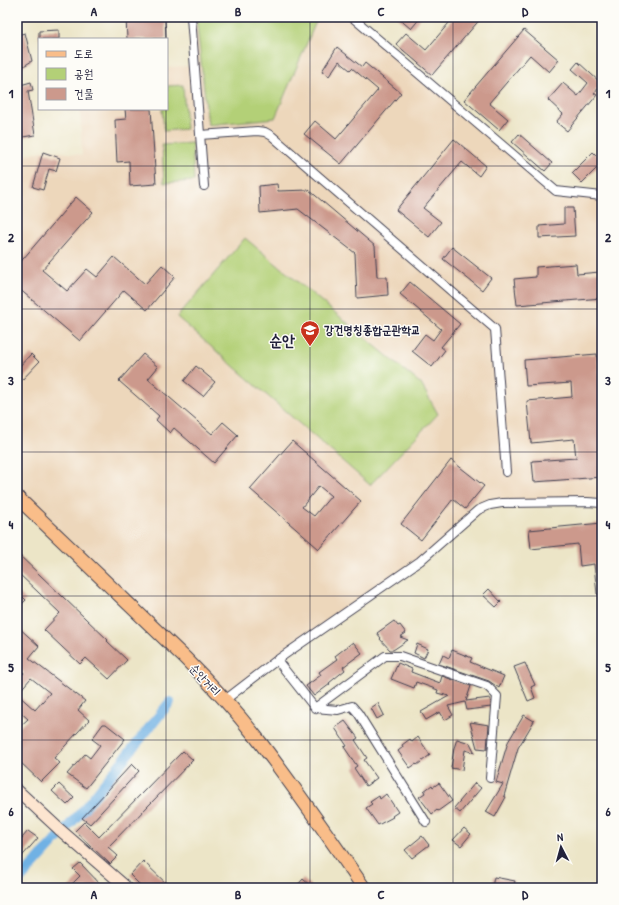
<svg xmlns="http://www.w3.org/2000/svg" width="619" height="905" font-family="'Patrick Hand','Poor Story',sans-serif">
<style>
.built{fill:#edd7bb}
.green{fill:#b3d077;stroke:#6a7959}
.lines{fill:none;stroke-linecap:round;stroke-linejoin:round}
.canal{stroke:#6fb1e4;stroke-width:10}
.building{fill:#cc998c;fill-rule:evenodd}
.street-casing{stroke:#403f50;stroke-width:10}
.secondary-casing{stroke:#403f50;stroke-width:13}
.primary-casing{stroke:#403f50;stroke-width:15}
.street{stroke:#fff;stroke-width:8}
.secondary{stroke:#fde5d0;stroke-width:11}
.primary{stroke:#f9bd89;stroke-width:13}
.grid{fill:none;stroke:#22223b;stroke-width:1;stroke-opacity:0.55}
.labels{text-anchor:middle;stroke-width:3;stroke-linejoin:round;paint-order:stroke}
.poi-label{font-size:12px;font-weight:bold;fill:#22223b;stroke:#fdfcf7;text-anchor:start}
.street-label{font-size:12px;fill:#22223b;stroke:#fdfcf7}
.district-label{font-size:16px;font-weight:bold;fill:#22223b;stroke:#fdfcf7}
.neatline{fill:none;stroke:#22223b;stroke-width:1.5}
.grid-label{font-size:13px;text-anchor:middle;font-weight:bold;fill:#22223b}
</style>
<rect width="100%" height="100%" fill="#fdfcf7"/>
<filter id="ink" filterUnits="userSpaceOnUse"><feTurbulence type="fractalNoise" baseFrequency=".025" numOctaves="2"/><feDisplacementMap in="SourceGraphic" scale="8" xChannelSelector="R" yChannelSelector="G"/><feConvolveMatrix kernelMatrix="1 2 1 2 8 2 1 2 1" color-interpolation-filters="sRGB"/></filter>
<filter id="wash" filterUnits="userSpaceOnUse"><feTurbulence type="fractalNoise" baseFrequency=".012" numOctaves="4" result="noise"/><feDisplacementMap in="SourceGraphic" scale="16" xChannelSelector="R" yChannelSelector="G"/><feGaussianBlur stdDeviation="0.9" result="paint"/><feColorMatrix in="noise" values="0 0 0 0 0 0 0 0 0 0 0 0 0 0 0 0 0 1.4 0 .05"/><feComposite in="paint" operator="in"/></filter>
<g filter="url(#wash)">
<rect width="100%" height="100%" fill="#ece5c7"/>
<path class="built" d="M 191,17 L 352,17 L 555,191 L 602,196 L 602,503 L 490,505 L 420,561 L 225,700 L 17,497 L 17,157 L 47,150 L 82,155 L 80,109 L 167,109 L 167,67 L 195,66 Z"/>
<path class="green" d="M 196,17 L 318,17 L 275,118 L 208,125 Z
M 183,85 L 186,129 L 164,131 L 162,109 L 167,109 L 167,86 Z
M 192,143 L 194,181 L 164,183 L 162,145 Z
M 245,238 L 421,384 L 438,414 L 370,485 L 177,317 Z"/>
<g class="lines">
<path class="canal" d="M 17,883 L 83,810 L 170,702"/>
</g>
<g id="blocks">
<path class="building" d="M 126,17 L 165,17 L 166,39 L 127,39 Z
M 397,17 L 421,17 L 411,29 Z
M 454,17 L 482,17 L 432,75 L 396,44 L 406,33 L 426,50 Z
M 59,30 L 59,39 L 39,39 L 39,31 Z
M 524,30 L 559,60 L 549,72 L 530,55 L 489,103 L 508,119 L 499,130 L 464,100 Z
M 25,33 L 32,61 L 17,70 L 17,35 Z
M 337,47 L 362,67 L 365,63 L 401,93 L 341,164 L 304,134 L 315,121 L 336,139 L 378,90 L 352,68 L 350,70 L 339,61 L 329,76 L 322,71 Z
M 578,62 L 602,84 L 594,93 L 597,95 L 567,131 L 556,122 L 563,114 L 548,100 L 563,83 L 578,96 L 588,83 L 572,69 Z
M 31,82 L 33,90 L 28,91 L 35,135 L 17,138 L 17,86 Z
M 125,109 L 151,109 L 156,184 L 130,186 L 129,161 L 117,162 L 115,120 L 126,119 Z
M 519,134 L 552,163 L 545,171 L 512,142 Z
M 454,139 L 486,166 L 479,176 L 462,162 L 423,208 L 441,222 L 429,237 L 396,210 Z
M 43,152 L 60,158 L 56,171 L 49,169 L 43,190 L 33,187 Z
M 593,152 L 602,161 L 602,163 L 582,183 L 572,173 Z
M 277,184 L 278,191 L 309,190 L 375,246 L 377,277 L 387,277 L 388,295 L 357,298 L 355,253 L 298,209 L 260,213 L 259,186 Z
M 76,197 L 93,212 L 42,270 L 67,291 L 87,269 L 97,277 L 114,257 L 145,284 L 162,265 L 175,277 L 147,310 L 124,290 L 80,341 L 17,287 L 17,266 Z
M 564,208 L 573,208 L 575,236 L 539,238 L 539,226 L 564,224 Z
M 452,247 L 491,278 L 482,290 L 443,259 Z
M 576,264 L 577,274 L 600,272 L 602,298 L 517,305 L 514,279 L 536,277 L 536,267 Z
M 410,282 L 460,324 L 441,347 L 445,350 L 432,367 L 412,351 L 425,334 L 433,340 L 441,329 L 400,294 Z
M 31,354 L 39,362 L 21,381 L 17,377 L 17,369 Z
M 143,354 L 158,367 L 148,379 L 212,434 L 223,422 L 238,435 L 214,463 L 174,428 L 170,433 L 156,420 L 159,416 L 119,381 Z
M 597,354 L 602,410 L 602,477 L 534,482 L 532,461 L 576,458 L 574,439 L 531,443 L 527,401 L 572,397 L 571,383 L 526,386 L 524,360 Z
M 196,366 L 215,382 L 203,396 L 184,381 Z
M 292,441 L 361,501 L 319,549 L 250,489 ZM 319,486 L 331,496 L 314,516 L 302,507 Z
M 451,460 L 484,486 L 465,509 L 453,499 L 421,540 L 401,524 Z
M 602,523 L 602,594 L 597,594 L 594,564 L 580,566 L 578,544 L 531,549 L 529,530 Z
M 17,553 L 108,640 L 107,641 L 127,660 L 109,679 L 86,658 L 80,664 L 44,630 L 60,613 L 17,572 Z
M 489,589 L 501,602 L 496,607 L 483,595 Z
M 17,591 L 26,600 L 17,609 Z
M 394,621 L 398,626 L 400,625 L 406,633 L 400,637 L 408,640 L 393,650 L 390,650 L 380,639 L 381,638 L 377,633 Z
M 17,626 L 39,646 L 29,658 L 85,701 L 78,710 L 89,720 L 54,758 L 60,763 L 41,782 L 17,759 L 17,729 L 28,719 L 17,709 L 17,694 L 35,710 L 50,693 L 31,678 L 17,694 L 17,680 L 24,673 L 17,667 Z
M 353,642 L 362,653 L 343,667 L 345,670 L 329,683 L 330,684 L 314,696 L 306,686 L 321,675 L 319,672 L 337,659 L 335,656 Z
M 417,644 L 428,649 L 424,658 L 414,653 Z
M 452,650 L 472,658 L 470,662 L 504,676 L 499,688 L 489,681 L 439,664 L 443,655 L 449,658 Z
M 398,663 L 412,669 L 411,672 L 440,683 L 442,676 L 471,686 L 466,701 L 490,698 L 491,707 L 467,710 L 465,702 L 448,706 L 453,715 L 445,720 L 440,712 L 426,720 L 421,712 L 449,696 L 437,693 L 438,690 L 416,682 L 414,688 L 391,679 Z
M 525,663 L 535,685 L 531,687 L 535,698 L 528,701 L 514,667 Z
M 378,703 L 384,715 L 377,719 L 371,708 Z
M 524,715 L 534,721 L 518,748 L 504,796 L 506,797 L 495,817 L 486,812 L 503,784 L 496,782 L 508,742 Z
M 345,721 L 358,738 L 355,740 L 367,758 L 364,760 L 377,778 L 366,786 L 354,768 L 357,766 L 344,747 L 347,746 L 335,728 Z
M 470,722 L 489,725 L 487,749 L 477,748 Z
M 103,724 L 106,724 L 125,739 L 86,788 L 67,774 L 85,754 L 90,758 L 100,745 L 92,739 Z
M 418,737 L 430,755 L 417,765 L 416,764 L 410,768 L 398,751 L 403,747 L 402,745 L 410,739 L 412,742 Z
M 457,739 L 470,743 L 475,753 L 465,750 L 462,770 L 451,768 L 454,748 Z
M 183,751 L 193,760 L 108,847 L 118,856 L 110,864 L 75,831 L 84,822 L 99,837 Z
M 132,764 L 139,771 L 90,824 L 82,818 Z
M 439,783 L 452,801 L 438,811 L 437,810 L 432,814 L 419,797 L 425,793 L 424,791 L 432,785 L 433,787 Z
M 475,783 L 481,788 L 460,813 L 454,808 Z
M 59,784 L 74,798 L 67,805 L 52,791 Z
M 386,794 L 398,812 L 392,816 L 393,817 L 378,825 L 366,808 L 372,804 L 370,802 L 379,796 L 380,799 Z
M 464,828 L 471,834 L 461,846 L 453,840 Z
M 28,831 L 38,838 L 17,862 L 17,844 Z
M 422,836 L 429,845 L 412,858 L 405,850 Z
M 143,861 L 171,888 L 143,888 L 130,875 Z
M 80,863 L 104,888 L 68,888 L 80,876 L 73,869 Z
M 494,877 L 515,881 L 513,888 L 492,887 Z
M 303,879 L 313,888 L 295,888 Z"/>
</g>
</g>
<g filter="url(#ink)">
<use href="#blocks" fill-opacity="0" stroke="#403f50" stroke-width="1"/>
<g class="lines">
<defs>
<path id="street" d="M 191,17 L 204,186
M 352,17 L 556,191 L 602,196
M 200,135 L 257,131 L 265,132 L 272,136 L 495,329 L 506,472
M 277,660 L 420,561 L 478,510 L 490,505 L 502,503 L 587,502 L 602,503
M 225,700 L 277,660 L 315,708 L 385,656 L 400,656 L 487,686 L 497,696 L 490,778
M 315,708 L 338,710 L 352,706 L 358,713 L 426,822"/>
<path id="secondary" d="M 17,790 L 59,829 L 127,888"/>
<path id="primary" d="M 17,497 L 185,658 C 210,683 234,709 256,737 C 294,786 329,837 364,888"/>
</defs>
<use href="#street" class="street-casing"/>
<use href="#secondary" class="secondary-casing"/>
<use href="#primary" class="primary-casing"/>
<use href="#street" class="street"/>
<use href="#secondary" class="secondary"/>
<use href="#primary" class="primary"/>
</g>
</g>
<path class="grid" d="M 166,17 L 166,39M 310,17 L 310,888M 453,17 L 453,888M 166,109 L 166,888M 17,166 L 602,166M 17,309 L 602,309M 17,452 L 602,452M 17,596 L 602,596M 17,740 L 602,740"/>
<defs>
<symbol id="university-pin" viewBox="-11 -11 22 30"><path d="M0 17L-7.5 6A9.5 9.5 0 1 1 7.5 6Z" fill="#c8321e" stroke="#fdfcf7"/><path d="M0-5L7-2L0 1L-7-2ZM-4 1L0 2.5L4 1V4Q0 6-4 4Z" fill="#fff"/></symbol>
</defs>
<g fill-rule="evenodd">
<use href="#university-pin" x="299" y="319" width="22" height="30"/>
</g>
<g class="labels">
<g class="poi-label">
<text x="324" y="334">강건명칭종합군관학교</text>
</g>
<g class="street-label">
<text transform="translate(205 680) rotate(47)" y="4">순안거리</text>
</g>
<g class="district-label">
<text x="282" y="346">순안</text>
</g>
</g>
<rect width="619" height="905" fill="none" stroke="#fdfcf7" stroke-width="44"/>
<rect x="38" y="38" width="130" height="72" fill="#fdfcf7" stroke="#a5a5ac"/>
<rect x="46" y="51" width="20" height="6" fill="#f9bd89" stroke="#a5a5ac"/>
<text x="74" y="58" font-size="12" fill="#22223b">도로</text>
<rect x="46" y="68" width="20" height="12" fill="#b3d077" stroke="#a5a5ac"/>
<text x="74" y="78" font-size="12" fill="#22223b">공원</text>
<rect x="46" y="88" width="20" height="12" fill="#cc998c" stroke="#a5a5ac"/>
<text x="74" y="98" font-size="12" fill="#22223b">건물</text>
<g transform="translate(561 847) rotate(354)" stroke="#fdfcf7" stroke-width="3" paint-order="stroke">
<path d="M0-3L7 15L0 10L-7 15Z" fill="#22223b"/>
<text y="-6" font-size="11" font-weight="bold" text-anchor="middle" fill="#22223b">N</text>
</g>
<rect x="22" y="22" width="575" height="861" class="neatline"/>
<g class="grid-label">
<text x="94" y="16">A</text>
<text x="238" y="16">B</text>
<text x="381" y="16">C</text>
<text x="525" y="16">D</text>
<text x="11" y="98">1</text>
<text x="608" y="98">1</text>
<text x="11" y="242">2</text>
<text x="608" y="242">2</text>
<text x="11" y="385">3</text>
<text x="608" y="385">3</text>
<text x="11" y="529">4</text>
<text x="608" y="529">4</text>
<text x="11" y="672">5</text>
<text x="608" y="672">5</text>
<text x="11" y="816">6</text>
<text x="608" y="816">6</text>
<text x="94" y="899">A</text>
<text x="238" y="899">B</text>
<text x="381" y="899">C</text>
<text x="525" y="899">D</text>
</g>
</svg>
